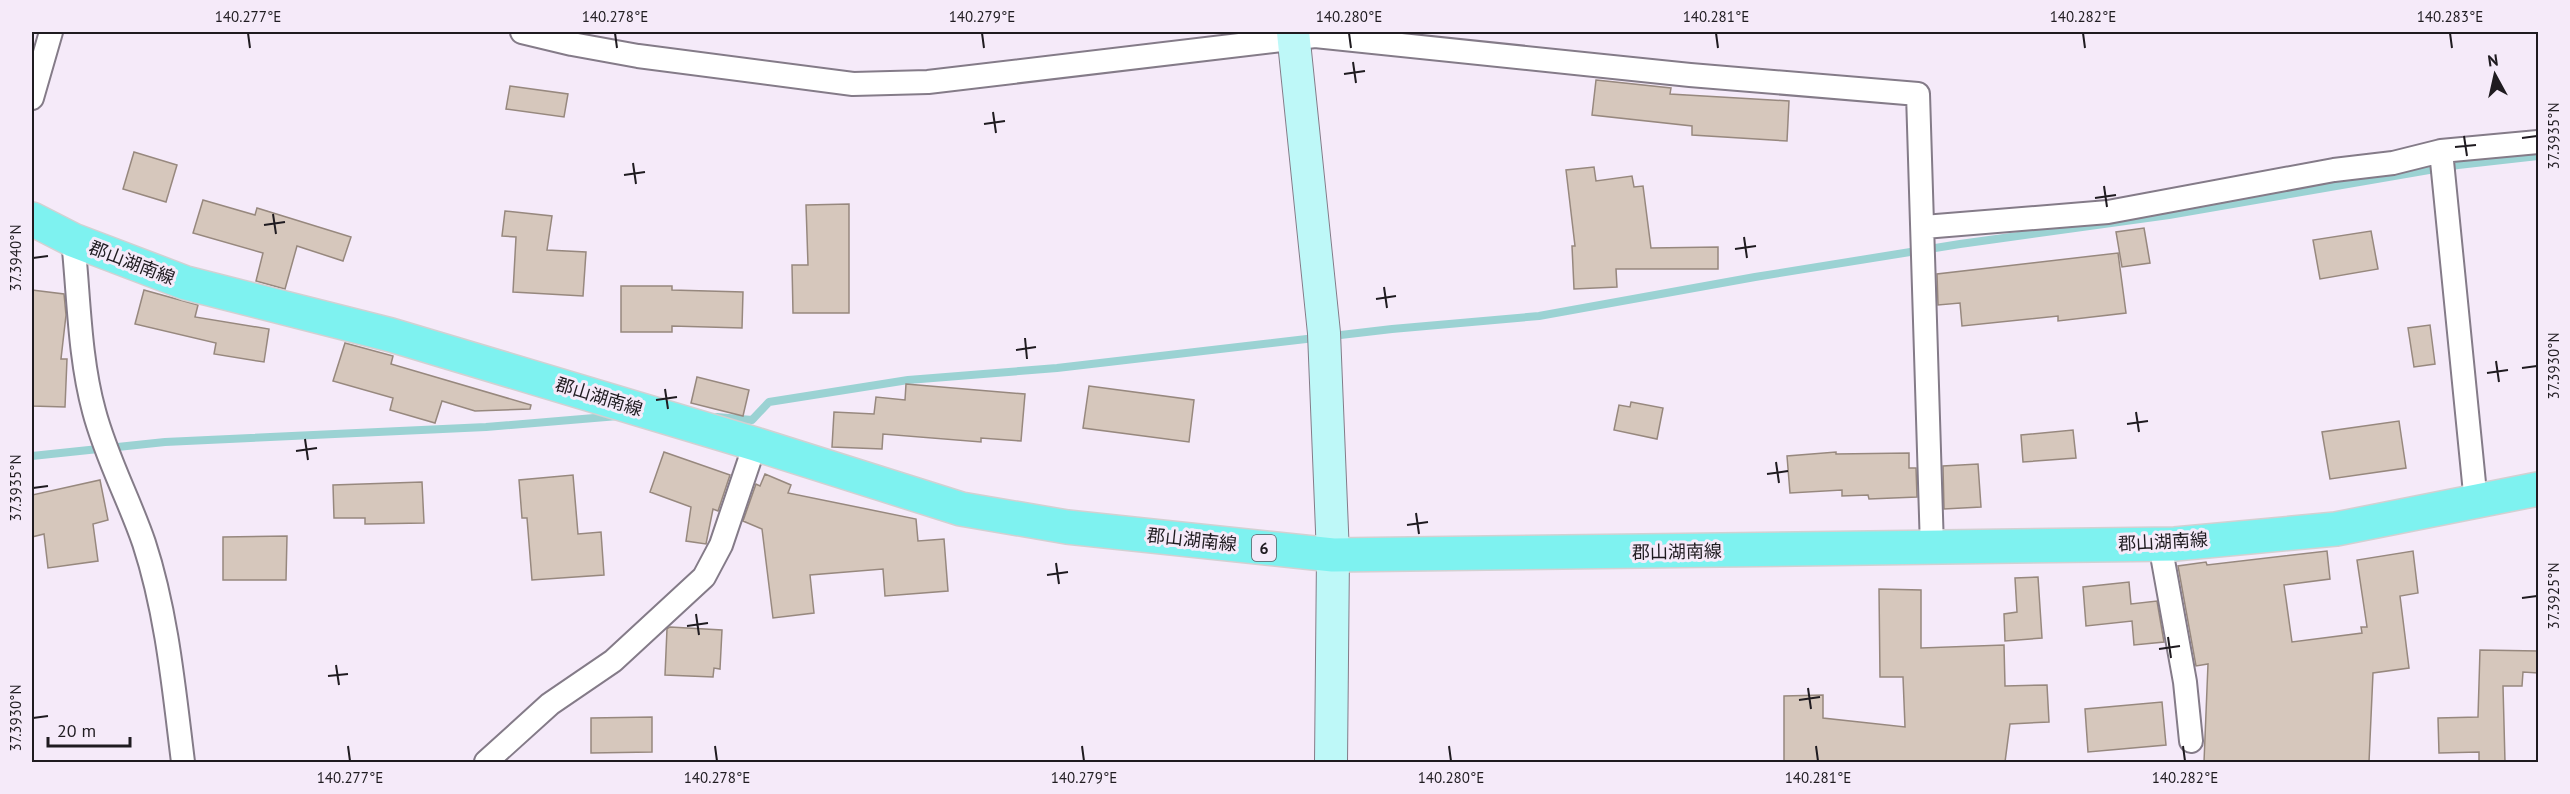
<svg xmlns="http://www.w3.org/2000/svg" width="2570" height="794" font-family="'PT Sans','Noto Sans JP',sans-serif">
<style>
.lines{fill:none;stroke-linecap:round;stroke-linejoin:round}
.stream{stroke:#9bd2d3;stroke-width:8}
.building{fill:#d6c7bc;stroke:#97887e;stroke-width:1.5}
.street-casing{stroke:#847b88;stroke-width:26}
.secondary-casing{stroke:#847b88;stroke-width:34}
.primary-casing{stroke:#d2d1d2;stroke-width:36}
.street{stroke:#fff;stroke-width:22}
.secondary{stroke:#bef8f8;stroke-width:32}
.primary{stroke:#7ef2f0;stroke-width:33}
.ticks{fill:none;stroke:#1f1b20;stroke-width:2}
.labels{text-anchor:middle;stroke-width:6;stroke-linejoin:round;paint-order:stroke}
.shield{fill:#f5eaf9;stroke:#5f5961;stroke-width:1.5}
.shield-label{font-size:16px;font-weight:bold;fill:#1f1b20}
.street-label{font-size:18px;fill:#1f1b20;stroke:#f5eaf9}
.neatline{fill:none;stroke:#1f1b20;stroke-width:2}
.ticks-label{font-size:15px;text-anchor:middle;fill:#1f1b20}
</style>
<rect width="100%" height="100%" fill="#f5eaf9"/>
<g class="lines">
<path class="stream" d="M 717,417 L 752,420 L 769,402 L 908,380 L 1057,368 L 1392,329 L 1539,316 L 1755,277 L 1960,244 L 2169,215 L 2458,165 L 2538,156
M 32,456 L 165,442 L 486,427 L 618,416"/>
</g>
<path class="building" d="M 1596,80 L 1671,88 L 1670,94 L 1789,101 L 1787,141 L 1692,135 L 1692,126 L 1592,115 Z
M 510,86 L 568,94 L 564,117 L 506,109 Z
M 134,152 L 177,165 L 166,202 L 123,189 Z
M 1594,167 L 1596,181 L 1632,176 L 1634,187 L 1643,186 L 1651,248 L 1718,247 L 1718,269 L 1616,269 L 1617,287 L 1574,289 L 1572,246 L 1575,246 L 1566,170 Z
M 203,200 L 255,215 L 257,208 L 351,237 L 343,261 L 297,246 L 285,289 L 256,281 L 263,253 L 193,233 Z
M 849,204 L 849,313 L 793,313 L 792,265 L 808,265 L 806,205 Z
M 505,211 L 552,216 L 547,250 L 586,252 L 583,296 L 513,292 L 516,237 L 502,236 Z
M 2144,228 L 2150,263 L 2122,267 L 2116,232 Z
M 2371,231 L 2378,269 L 2320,279 L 2313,240 Z
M 2118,253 L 2126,313 L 2058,321 L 2058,316 L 1962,326 L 1960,303 L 1938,305 L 1937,274 Z
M 621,286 L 672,286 L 672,290 L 743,292 L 742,328 L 672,326 L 672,332 L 621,332 Z
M 32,290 L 64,294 L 66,315 L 61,359 L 67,359 L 65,407 L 32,406 Z
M 144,290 L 198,305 L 195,317 L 269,329 L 264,362 L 214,354 L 216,343 L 135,324 Z
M 2430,325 L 2435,364 L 2414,367 L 2408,328 Z
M 345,343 L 393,356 L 391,364 L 531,405 L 530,409 L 475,411 L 442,401 L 435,423 L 390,410 L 393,398 L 333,381 Z
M 697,377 L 749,390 L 743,416 L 691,403 Z
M 906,384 L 1025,394 L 1021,441 L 981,438 L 981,442 L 883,434 L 882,449 L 832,447 L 834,412 L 874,414 L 876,397 L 905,400 Z
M 1089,386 L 1194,400 L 1189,442 L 1083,428 Z
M 1631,402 L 1663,408 L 1657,439 L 1614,430 L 1619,405 L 1630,407 Z
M 2399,421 L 2406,468 L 2330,479 L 2322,432 Z
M 2073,430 L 2076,458 L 2023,462 L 2021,435 Z
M 664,452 L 730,475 L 718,511 L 713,509 L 706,544 L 686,541 L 691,507 L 650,492 Z
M 1836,452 L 1836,454 L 1909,453 L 1909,468 L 1916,468 L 1917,497 L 1869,499 L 1868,495 L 1842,496 L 1842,490 L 1790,493 L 1787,456 Z
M 1978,464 L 1981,507 L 1944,509 L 1943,466 Z
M 765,474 L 791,485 L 788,493 L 916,519 L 918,541 L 944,539 L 948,591 L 885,596 L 883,569 L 810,575 L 814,613 L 773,618 L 762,529 L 743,521 L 756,484 L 760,486 Z
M 573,475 L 578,534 L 601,532 L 604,575 L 532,580 L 527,518 L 522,518 L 519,480 Z
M 100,480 L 108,520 L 93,524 L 98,561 L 48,568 L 44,534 L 32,537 L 32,495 Z
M 422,482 L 424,523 L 365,524 L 365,518 L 334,518 L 333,485 Z
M 287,536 L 286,580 L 223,580 L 223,537 Z
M 2327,551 L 2330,579 L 2284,585 L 2292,642 L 2362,633 L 2361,627 L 2367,627 L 2357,560 L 2413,551 L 2418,593 L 2400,596 L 2409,668 L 2373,673 L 2369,762 L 2204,762 L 2208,664 L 2196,666 L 2178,566 L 2206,562 L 2207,565 Z
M 2038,577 L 2042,638 L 2005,641 L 2004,614 L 2017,612 L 2015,578 Z
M 2129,582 L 2131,604 L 2157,601 L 2164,642 L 2134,645 L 2132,621 L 2086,626 L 2083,587 Z
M 1879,589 L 1921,590 L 1921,648 L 2004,645 L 2005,686 L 2047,685 L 2049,722 L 2010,724 L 2005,762 L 1784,762 L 1784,696 L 1823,695 L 1823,718 L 1905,727 L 1903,677 L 1880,677 Z
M 670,627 L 722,630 L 720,669 L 714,668 L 713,677 L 665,675 L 667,629 Z
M 2480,650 L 2538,651 L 2538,673 L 2523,672 L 2522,686 L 2503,686 L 2505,762 L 2479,762 L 2479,752 L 2439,753 L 2438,718 L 2478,717 Z
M 2162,702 L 2166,745 L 2088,752 L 2085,709 Z
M 652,717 L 652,752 L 591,753 L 591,718 Z"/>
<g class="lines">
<defs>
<path id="street" d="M 522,32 L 572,44 L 638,56 L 853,84 L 928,82 L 1315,36 L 1690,75 L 1918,94 L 1932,548
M 32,98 L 51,32
M 2441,151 L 2476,503
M 1924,227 L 2108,212 L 2334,170 L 2393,163 L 2441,151 L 2538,142
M 73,240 C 79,296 79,356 94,411 C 106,457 129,499 144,543 C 167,613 174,690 183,762
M 2160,544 L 2185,682 L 2191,741
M 486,762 L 550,704 L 613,661 L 704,577 L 721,545 L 755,444"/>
<path id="secondary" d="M 1293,32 L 1324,333 L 1333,555 L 1331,762"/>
<path id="primary" d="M 32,219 L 73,240 L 186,283 L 391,335 L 755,444 L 961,509 L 1067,527 L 1333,555 L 2175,544 L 2336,529 L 2538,489"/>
</defs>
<use href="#street" class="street-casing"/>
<use href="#secondary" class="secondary-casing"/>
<use href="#primary" class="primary-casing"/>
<use href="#street" class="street"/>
<use href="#secondary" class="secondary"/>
<use href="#primary" class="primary"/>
</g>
<path class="ticks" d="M 248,33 L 250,48M 615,33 L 617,48M 982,33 L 984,48M 1349,33 L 1351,48M 1716,33 L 1718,48M 2083,33 L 2085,48M 2450,33 L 2452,48M 1353,62 L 1356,83M 1344,74 L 1365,71M 993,112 L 996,133M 984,124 L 1005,121M 2464,136 L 2467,156M 2522,138 L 2537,136M 2455,147 L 2476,145M 633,163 L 636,184M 624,175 L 645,172M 2104,186 L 2107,207M 2095,198 L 2116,195M 273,214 L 276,234M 264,225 L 285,222M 1744,237 L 1747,258M 1735,249 L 1756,246M 33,258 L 48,256M 1384,287 L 1387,308M 1376,299 L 1396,296M 1025,338 L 1027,359M 1016,350 L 1036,347M 2496,361 L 2499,382M 2522,368 L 2537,366M 2487,373 L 2508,370M 665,389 L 668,409M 656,400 L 677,397M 2136,412 L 2139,432M 2127,424 L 2148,421M 305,439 L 308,460M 296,451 L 317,448M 1776,462 L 1779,483M 1767,474 L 1788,471M 33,488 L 48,486M 1416,513 L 1419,534M 1407,525 L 1428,522M 1056,563 L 1059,584M 1047,575 L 1068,572M 2522,598 L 2537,596M 696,614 L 699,635M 687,626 L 708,623M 2168,637 L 2171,658M 2159,649 L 2180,646M 336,665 L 339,685M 328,676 L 348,674M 1808,688 L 1811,709M 1799,700 L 1820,697M 33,718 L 48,716M 348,746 L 350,761M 715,746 L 717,761M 1082,746 L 1084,761M 1449,746 L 1451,761M 1816,746 L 1818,761M 2183,746 L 2185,761"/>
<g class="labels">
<rect class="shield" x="1252" y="535" width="24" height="26" rx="4.5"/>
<g class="shield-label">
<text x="1264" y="554">6</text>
</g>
<g class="street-label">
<text transform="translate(132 263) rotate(21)" y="6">郡山湖南線</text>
<text transform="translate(599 397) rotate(17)" y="6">郡山湖南線</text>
<text transform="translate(1192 540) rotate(6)" y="6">郡山湖南線</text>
<text transform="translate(2163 542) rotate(-3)" y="6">郡山湖南線</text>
<text transform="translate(1677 552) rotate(-1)" y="6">郡山湖南線</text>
</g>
</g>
<rect width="2570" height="794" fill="none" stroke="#f5eaf9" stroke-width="66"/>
<g transform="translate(2495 75) rotate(352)" stroke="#f5eaf9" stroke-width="4.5" paint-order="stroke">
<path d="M0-4.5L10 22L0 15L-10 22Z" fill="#1f1b20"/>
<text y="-9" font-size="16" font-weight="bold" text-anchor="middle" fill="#1f1b20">N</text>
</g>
<path d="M48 737v9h82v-9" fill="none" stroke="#1f1b20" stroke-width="3"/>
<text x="57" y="737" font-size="18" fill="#1f1b20" stroke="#f5eaf9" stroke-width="4.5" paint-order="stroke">20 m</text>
<rect x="33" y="33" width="2504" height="728" class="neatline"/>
<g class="ticks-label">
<text x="248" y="22">140.277°E</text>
<text x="615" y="22">140.278°E</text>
<text x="982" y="22">140.279°E</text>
<text x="1349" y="22">140.280°E</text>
<text x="1716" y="22">140.281°E</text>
<text x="2083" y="22">140.282°E</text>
<text x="2450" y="22">140.283°E</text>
<text transform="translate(2554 136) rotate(-90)" y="5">37.3935°N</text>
<text transform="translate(16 258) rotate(-90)" y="5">37.3940°N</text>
<text transform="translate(2554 366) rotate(-90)" y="5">37.3930°N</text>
<text transform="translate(16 488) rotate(-90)" y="5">37.3935°N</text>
<text transform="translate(2554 596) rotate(-90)" y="5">37.3925°N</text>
<text transform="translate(16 718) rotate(-90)" y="5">37.3930°N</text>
<text x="350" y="783">140.277°E</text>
<text x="717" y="783">140.278°E</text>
<text x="1084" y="783">140.279°E</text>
<text x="1451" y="783">140.280°E</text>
<text x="1818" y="783">140.281°E</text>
<text x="2185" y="783">140.282°E</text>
</g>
</svg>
